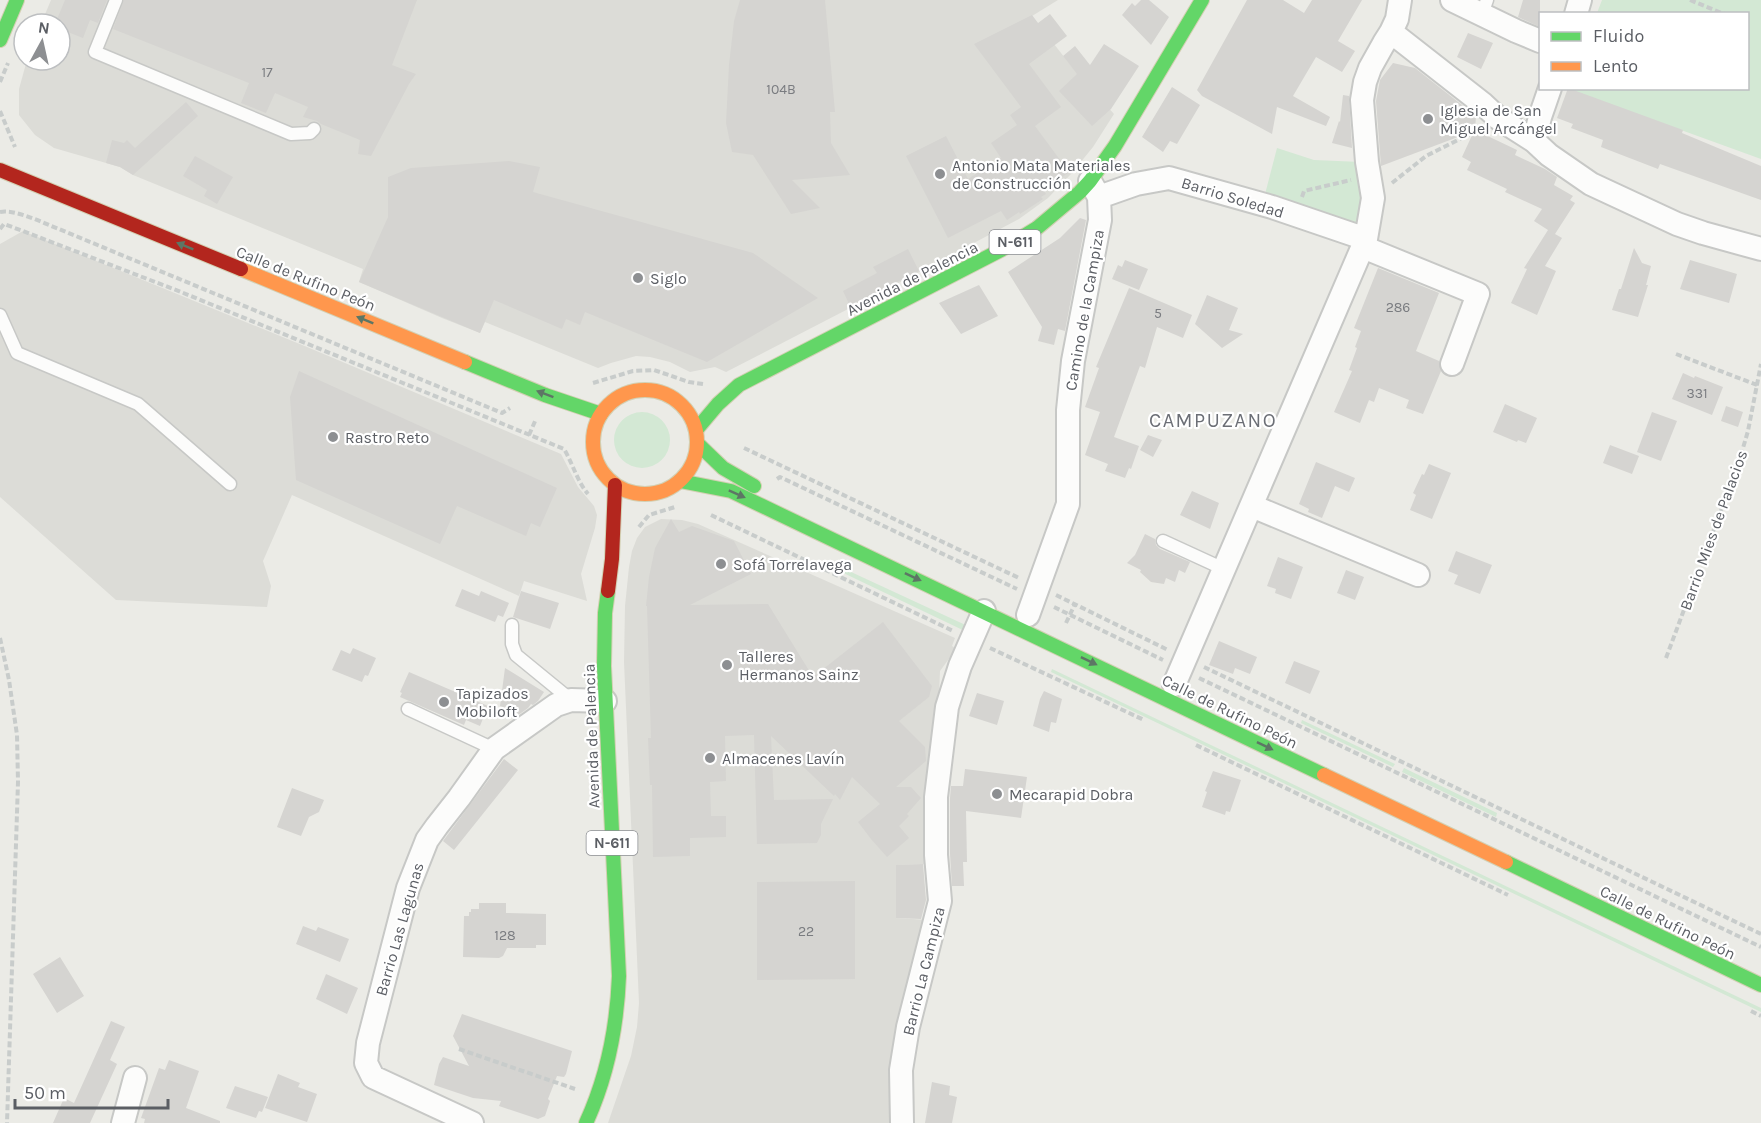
<svg xmlns="http://www.w3.org/2000/svg" width="1761" height="1123" font-family="Karla,sans-serif">
<style>
.industrial{fill:#dcdcd7}
.green{fill:#d3e8d4}
.building{fill:#d5d4d1}
.lines{fill:none;stroke-linecap:round;stroke-linejoin:round}
.lane-casing{stroke:#c7c8c6;stroke-width:15}
.street-casing{stroke:#c7c8c6;stroke-width:26}
.fast-casing{stroke:#d3d0b3;stroke-width:16}
.slow-casing{stroke:#d3d0b3;stroke-width:16}
.jam-casing{stroke:#d3d0b3;stroke-width:16}
.path{stroke:#c8cccb;stroke-width:4;stroke-dasharray:6 3;stroke-linecap:butt}
.lane{stroke:#fcfcfb;stroke-width:12}
.street{stroke:#fcfcfb;stroke-width:22}
.fast{stroke:#63d668;stroke-width:14}
.slow{stroke:#ff974d;stroke-width:14}
.jam{stroke:#b3261e;stroke-width:14}
.oneway{fill:#5d7665}
.poi-dot{fill:#8d8f92;stroke:#fff;stroke-width:2}
.labels{text-anchor:middle;stroke-width:4.5;stroke-linejoin:round;paint-order:stroke}
.number-label{font-size:14px;fill:#7a7c80}
.shield{fill:#fff;stroke:#8c8e92;stroke-width:1.5}
.shield-label{font-size:15px;font-weight:bold;fill:#5b5e64}
.poi-label{font-size:16px;fill:#5b5e64;stroke:#fff;text-anchor:start}
.street-label{font-size:16px;fill:#5b5e64;stroke:#fff}
.quarter-label{font-size:20px;letter-spacing:1.5px;fill:#6c6f76;stroke:#fff}
</style>
<rect width="100%" height="100%" fill="#ebebe6"/>
<path class="industrial" d="M 51,0 L 1058,0 L 1032,16 L 1072,67 L 1114,114 L 1093,147 L 1071,174 L 1048,198 L 1019,219 L 910,277 L 726,372 L 715,367 L 690,372 L 670,362 L 650,357 L 636,356 L 611,363 L 598,368 L 485,322 L 480,333 L 442,318 L 359,282 L 363,269 L 133,175 L 120,167 L 54,148 L 35,135 L 19,115 L 19,89 L 27,60 L 60,60 L 60,24 L 41,24 Z
M 23,231 L 307,347 L 561,454 L 578,487 L 594,506 L 597,515 L 595,528 L 581,574 L 587,601 L 524,581 L 519,596 L 292,495 L 263,561 L 271,586 L 267,607 L 116,600 L 0,497 L 0,244 Z
M 661,519 L 682,520 L 698,524 L 955,638 L 952,646 L 955,648 L 951,656 L 940,671 L 932,864 L 897,865 L 896,866 L 896,918 L 928,920 L 895,1123 L 608,1123 L 631,1056 L 637,1027 L 639,1003 L 624,662 L 625,606 L 629,567 L 632,551 L 637,538 L 645,527 Z"/>
<path class="green" d="M 1602,0 L 1761,0 L 1761,159 L 1568,89 L 1748,88 L 1748,14 L 1597,13 Z
M 1277,148 L 1314,160 L 1361,162 L 1365,207 L 1357,225 L 1263,202 Z
M614 440a28 28 0 1 1 56 0a28 28 0 1 1-56 0Z
M 836,565 L 972,628 L 969,633 L 835,569 Z
M 1052,669 L 1761,1008 L 1761,1012 L 1051,672 Z
M 1302,720 L 1395,764 L 1393,767 L 1301,723 Z
M 1404,768 L 1497,813 L 1496,817 L 1402,772 Z"/>
<path class="building" d="M 65,0 L 107,0 L 98,23 L 90,20 L 83,38 L 60,29 L 60,24 L 55,24 Z
M 124,0 L 417,0 L 392,65 L 416,74 L 409,84 L 371,156 L 358,154 L 360,140 L 321,124 L 317,121 L 303,117 L 308,107 L 275,93 L 266,113 L 241,103 L 249,83 L 113,29 Z
M 740,0 L 825,0 L 835,112 L 830,112 L 831,143 L 850,175 L 792,180 L 820,208 L 791,214 L 753,155 L 732,152 L 726,123 L 729,65 L 734,21 Z
M 1141,0 L 1149,0 L 1169,17 L 1151,45 L 1122,15 L 1132,3 L 1135,6 Z
M 1247,0 L 1283,0 L 1304,13 L 1312,0 L 1362,0 L 1338,41 L 1355,51 L 1342,72 L 1316,57 L 1293,96 L 1330,117 L 1326,126 L 1277,107 L 1272,134 L 1202,96 L 1197,90 Z
M 1523,0 L 1540,0 L 1540,27 L 1518,17 Z
M 1050,14 L 1067,36 L 1029,64 L 1061,107 L 1035,126 L 1069,172 L 1044,191 L 1046,194 L 1041,197 L 1043,199 L 1020,214 L 1019,212 L 1007,220 L 1001,211 L 948,238 L 906,156 L 946,136 L 968,179 L 1001,158 L 991,143 L 1017,125 L 1010,115 L 1021,107 L 974,44 L 1032,15 L 1038,23 Z
M 1468,33 L 1493,43 L 1481,69 L 1457,57 Z
M 1104,44 L 1139,66 L 1111,109 L 1092,126 L 1059,91 L 1077,74 L 1063,56 L 1075,46 L 1090,65 Z
M 1393,63 L 1415,68 L 1476,116 L 1475,130 L 1517,150 L 1515,155 L 1545,169 L 1557,177 L 1554,185 L 1573,196 L 1570,200 L 1575,203 L 1555,234 L 1562,238 L 1545,266 L 1556,271 L 1537,315 L 1511,303 L 1527,269 L 1524,268 L 1548,230 L 1534,221 L 1542,209 L 1505,192 L 1507,189 L 1467,170 L 1471,162 L 1462,157 L 1474,131 L 1381,166 L 1376,101 L 1380,80 Z
M 1172,87 L 1200,105 L 1177,144 L 1170,141 L 1163,152 L 1142,137 Z
M 1568,88 L 1683,130 L 1682,133 L 1761,166 L 1761,200 L 1660,164 L 1658,169 L 1601,147 L 1603,140 L 1571,128 L 1573,124 L 1557,118 Z
M 1343,95 L 1349,96 L 1352,148 L 1332,143 L 1339,121 L 1340,122 Z
M 186,102 L 198,116 L 133,175 L 120,167 L 106,163 L 112,140 L 124,143 L 127,140 L 135,148 Z
M 195,156 L 233,177 L 217,204 L 204,196 L 207,190 L 183,176 Z
M 509,161 L 540,167 L 533,192 L 753,253 L 818,298 L 707,362 L 585,312 L 580,325 L 566,319 L 562,329 L 494,300 L 480,333 L 359,282 L 388,217 L 388,177 L 411,168 Z
M 1080,218 L 1086,220 L 1065,331 L 1058,329 L 1054,345 L 1038,341 L 1042,327 L 1008,272 L 1060,238 Z
M 1634,248 L 1642,263 L 1651,266 L 1646,285 L 1648,285 L 1638,317 L 1612,310 L 1619,289 L 1621,289 Z
M 908,249 L 919,271 L 850,306 L 843,291 L 877,273 L 873,267 Z
M 1125,260 L 1148,269 L 1139,290 L 1112,279 L 1118,265 L 1122,267 Z
M 1690,260 L 1737,274 L 1729,303 L 1680,289 Z
M 1378,268 L 1439,293 L 1416,351 L 1439,361 L 1441,371 L 1423,414 L 1406,408 L 1409,400 L 1379,388 L 1374,402 L 1369,400 L 1360,423 L 1334,412 L 1352,371 L 1349,370 L 1357,348 L 1355,347 L 1361,331 L 1354,328 Z
M 979,285 L 998,316 L 961,334 L 939,303 Z
M 1129,288 L 1192,315 L 1183,338 L 1157,327 L 1145,368 L 1140,366 L 1114,437 L 1139,446 L 1131,469 L 1129,468 L 1125,478 L 1105,471 L 1108,464 L 1085,455 L 1100,412 L 1085,407 L 1099,368 L 1096,367 Z
M 1207,295 L 1238,308 L 1229,330 L 1243,334 L 1222,348 L 1195,324 Z
M 299,371 L 557,488 L 540,527 L 531,523 L 526,536 L 457,506 L 440,544 L 296,480 L 290,397 Z
M 1683,373 L 1694,378 L 1695,376 L 1723,387 L 1712,415 L 1672,399 Z
M 1505,404 L 1537,418 L 1526,443 L 1518,440 L 1517,442 L 1493,432 Z
M 1726,406 L 1743,412 L 1738,427 L 1721,421 Z
M 1652,412 L 1677,421 L 1661,461 L 1637,452 Z
M 1148,435 L 1162,440 L 1153,457 L 1140,450 Z
M 1610,445 L 1639,456 L 1632,474 L 1603,463 Z
M 1316,462 L 1355,478 L 1349,492 L 1335,486 L 1322,518 L 1308,512 L 1309,509 L 1299,504 Z
M 1429,464 L 1451,473 L 1432,519 L 1410,510 L 1416,495 L 1413,493 L 1422,474 L 1424,475 Z
M 1192,491 L 1219,503 L 1210,529 L 1180,515 Z
M 671,519 L 679,532 L 692,526 L 734,541 L 751,574 L 690,605 L 768,604 L 813,677 L 883,622 L 932,686 L 929,697 L 899,721 L 925,747 L 926,761 L 896,787 L 911,787 L 921,798 L 907,814 L 909,816 L 899,826 L 909,838 L 887,857 L 871,839 L 858,822 L 880,804 L 852,777 L 840,800 L 835,794 L 834,796 L 771,736 L 774,800 L 833,799 L 821,824 L 821,835 L 817,843 L 757,844 L 754,735 L 725,736 L 726,781 L 710,782 L 711,816 L 726,816 L 726,837 L 690,838 L 690,856 L 653,857 L 652,785 L 650,785 L 648,738 L 651,738 L 647,606 L 646,606 L 649,577 L 655,548 Z
M 1145,534 L 1155,539 L 1156,545 L 1160,549 L 1190,562 L 1185,573 L 1179,570 L 1175,582 L 1166,578 L 1164,584 L 1151,582 L 1140,572 L 1141,570 L 1127,563 L 1135,555 Z
M 1456,551 L 1492,565 L 1480,594 L 1454,584 L 1458,575 L 1448,571 Z
M 1278,557 L 1303,567 L 1291,599 L 1275,593 L 1276,589 L 1267,586 Z
M 1346,570 L 1364,577 L 1355,600 L 1337,593 Z
M 462,589 L 479,596 L 481,591 L 509,603 L 503,617 L 498,615 L 495,622 L 455,606 Z
M 521,591 L 559,603 L 550,629 L 513,617 Z
M 1219,641 L 1257,657 L 1250,674 L 1235,668 L 1233,674 L 1209,665 Z
M 353,648 L 376,658 L 368,676 L 365,675 L 362,682 L 332,670 L 341,650 L 350,654 Z
M 1294,661 L 1320,671 L 1310,694 L 1285,683 Z
M 505,668 L 544,692 L 538,701 L 533,705 L 531,704 L 528,708 L 517,716 L 500,706 Z
M 409,672 L 488,706 L 480,726 L 466,720 L 464,725 L 400,697 L 402,693 L 400,692 Z
M 1044,691 L 1062,699 L 1056,723 L 1051,722 L 1049,732 L 1033,726 L 1040,699 Z
M 977,693 L 1004,701 L 997,725 L 969,716 Z
M 504,759 L 518,770 L 454,850 L 443,841 Z
M 965,769 L 1027,777 L 1021,818 L 966,811 L 967,862 L 963,862 L 964,886 L 952,886 L 950,854 L 950,798 L 951,786 L 963,786 Z
M 1213,771 L 1241,780 L 1230,812 L 1226,811 L 1225,815 L 1202,807 L 1207,792 L 1205,791 Z
M 292,788 L 324,800 L 319,812 L 309,817 L 301,836 L 277,827 Z
M 923,864 L 926,900 L 921,919 L 896,918 L 896,865 Z
M 855,881 L 855,979 L 757,980 L 757,882 Z
M 479,903 L 506,903 L 506,913 L 546,914 L 546,945 L 536,945 L 536,948 L 507,948 L 503,956 L 499,958 L 463,957 L 464,916 L 469,916 L 469,912 L 471,912 L 471,909 L 479,909 Z
M 303,926 L 316,931 L 318,927 L 349,939 L 340,962 L 296,944 Z
M 60,957 L 84,996 L 57,1013 L 33,974 Z
M 326,974 L 358,988 L 347,1014 L 316,999 Z
M 462,1014 L 572,1051 L 566,1074 L 564,1077 L 557,1076 L 548,1099 L 550,1101 L 545,1116 L 538,1119 L 499,1106 L 501,1101 L 473,1098 L 434,1085 L 439,1064 L 443,1057 L 469,1066 L 453,1036 Z
M 111,1021 L 125,1027 L 110,1060 L 117,1064 L 90,1123 L 53,1123 L 64,1098 L 74,1103 Z
M 169,1060 L 199,1071 L 186,1108 L 220,1121 L 220,1123 L 144,1123 L 145,1119 L 141,1118 L 159,1068 L 165,1070 Z
M 278,1074 L 300,1083 L 298,1087 L 317,1094 L 307,1122 L 265,1108 Z
M 932,1082 L 950,1086 L 949,1095 L 957,1097 L 952,1123 L 925,1123 Z
M 235,1086 L 268,1097 L 262,1112 L 259,1111 L 256,1118 L 226,1108 Z"/>
<g class="lines">
<defs>
<path id="lane" d="M 116,0 L 95,52 L 291,134 L 310,133 L 314,129
M 1482,14 L 1487,0
M 0,315 L 17,353 L 138,404 L 230,484
M 1163,541 L 1224,569
M 512,625 L 512,644 L 516,655 L 571,700
M 408,709 L 494,749"/>
<path id="street" d="M 1452,0 L 1516,31 L 1540,41
M 1576,14 L 1580,0
M 1391,32 L 1483,104 L 1498,118 L 1534,141 L 1549,155 L 1591,184 L 1677,224 L 1703,233 L 1761,249
M 1534,141 L 1540,117 L 1550,88
M 1099,197 L 1136,184 L 1169,178 L 1272,207 L 1366,239
M 1363,247 L 1478,294 L 1452,364
M 1252,506 L 1418,575
M 1028,615 L 1068,504 L 1068,410 L 1073,361 L 1100,220 L 1099,197 L 1090,181
M 1174,685 L 1366,239 L 1373,198 L 1367,162 L 1362,100 L 1365,82 L 1370,68 L 1384,43 L 1391,32 L 1397,19 L 1400,0
M 123,1123 L 135,1078
M 472,1123 L 373,1077 L 366,1063 L 368,1043 L 408,888 L 427,840 L 437,826 L 459,798 L 494,749 L 556,705 L 571,700 L 605,701
M 902,1123 L 901,1070 L 908,1027 L 940,901 L 936,855 L 936,797 L 947,707 L 960,666 L 984,611"/>
<path id="fast" d="M 0,40 L 17,0
M 465,362 L 545,395 L 601,414
M 696,430 L 718,404 L 739,385 L 1001,250 L 1037,228 L 1080,192 L 1090,181 L 1115,146 L 1202,0
M 697,443 L 723,468 L 754,486
M 680,481 L 731,491 L 1324,775
M 1506,862 L 1761,985
M 586,1123 C 608,1075 617,1028 619,976 L 604,666 L 605,613 L 608,591"/>
<path id="slow" d="M 241,269 L 465,362
M593 442a52 52 0 1 1 104 0a52 52 0 1 1-104 0Z
M 1324,775 L 1506,862"/>
<path id="jam" d="M 0,170 L 241,269
M 608,591 L 612,559 L 615,485"/>
</defs>
<use href="#lane" class="lane-casing"/>
<use href="#street" class="street-casing"/>
<use href="#fast" class="fast-casing"/>
<use href="#slow" class="slow-casing"/>
<use href="#jam" class="jam-casing"/>
<path class="path" d="M 1690,0 L 1724,14
M 0,82 L 8,63
M 0,111 L 15,147
M 1392,183 L 1426,156 L 1480,129
M 1302,197 L 1304,191 L 1351,180
M 0,212 C 16,209 43,223 59,229 L 502,413 L 510,408
M 0,229 L 4,224 L 23,231 L 181,292 L 564,449 C 573,464 577,481 588,494
M 1676,354 L 1757,385
M 593,383 L 633,371 L 654,370 L 689,382 L 703,384
M 529,435 L 536,419
M 744,448 L 1019,578
M 777,479 L 780,477 L 1017,589
M 711,515 L 953,631
M 639,527 L 649,515 L 675,507
M 1056,595 L 1168,650
M 1054,607 L 1163,660
M 1066,623 L 1075,604
M 0,638 L 9,680 L 17,735 L 18,782 L 7,1123
M 990,648 L 1144,720
M 1666,658 L 1738,465 L 1748,431 L 1761,364
M 1204,667 L 1761,934
M 1199,678 L 1761,947
M 1196,745 L 1508,895
M 1751,1011 L 1761,1016
M 459,1049 L 575,1089"/>
<use href="#lane" class="lane"/>
<use href="#street" class="street"/>
<use href="#fast" class="fast"/>
<use href="#slow" class="slow"/>
<use href="#jam" class="jam"/>
</g>
<defs><path id="oneway-solid" d="M-6-.8H1V-3.2L6.5 0L1 3.2V.8H-6Z" transform="scale(1.5)"/></defs>
<g class="oneway">
<use href="#oneway-solid" transform="translate(185 246) rotate(-158)"/>
<use href="#oneway-solid" transform="translate(365 320) rotate(-158)"/>
<use href="#oneway-solid" transform="translate(545 394) rotate(-159)"/>
<use href="#oneway-solid" transform="translate(737 494) rotate(24)"/>
<use href="#oneway-solid" transform="translate(913 577) rotate(25)"/>
<use href="#oneway-solid" transform="translate(1089 661) rotate(26)"/>
<use href="#oneway-solid" transform="translate(1265 746) rotate(26)"/>
</g>
<g class="poi-dot">
<circle cx="1428" cy="119" r="6"/>
<circle cx="940" cy="174" r="6"/>
<circle cx="638" cy="278" r="6"/>
<circle cx="333" cy="437" r="6"/>
<circle cx="721" cy="564" r="6"/>
<circle cx="727" cy="665" r="6"/>
<circle cx="444" cy="702" r="6"/>
<circle cx="710" cy="758" r="6"/>
<circle cx="997" cy="794" r="6"/>
</g>
<g class="labels">
<g class="number-label">
<text x="267" y="77">17</text>
<text x="781" y="94">104B</text>
<text x="1398" y="312">286</text>
<text x="1158" y="318">5</text>
<text x="1697" y="398">331</text>
<text x="806" y="936">22</text>
<text x="505" y="940">128</text>
</g>
<g class="shield">
<rect x="989.5" y="230" width="51" height="24" rx="4.5"/>
<rect x="586.5" y="831" width="51" height="24" rx="4.5"/>
</g>
<g class="shield-label">
<text x="1015" y="247">N-611</text>
<text x="612" y="848">N-611</text>
</g>
<g class="poi-label">
<text x="1440" y="116">Iglesia de San<tspan x="1440" dy="18">Miguel Arcángel</tspan></text>
<text x="952" y="171">Antonio Mata Materiales<tspan x="952" dy="18">de Construcción</tspan></text>
<text x="650" y="284">Siglo</text>
<text x="345" y="443">Rastro Reto</text>
<text x="733" y="570">Sofá Torrelavega</text>
<text x="739" y="662">Talleres<tspan x="739" dy="18">Hermanos Sainz</tspan></text>
<text x="456" y="699">Tapizados<tspan x="456" dy="18">Mobiloft</tspan></text>
<text x="722" y="764">Almacenes Lavín</text>
<text x="1009" y="800">Mecarapid Dobra</text>
</g>
<g class="street-label">
<text transform="translate(1233 197) rotate(17)" y="6">Barrio Soledad</text>
<text transform="translate(306 278) rotate(22)" y="6">Calle de Rufino Peón</text>
<text transform="translate(912 278) rotate(-27)" y="6">Avenida de Palencia</text>
<text transform="translate(1084 310) rotate(-80)" y="6">Camino de la Campiza</text>
<text transform="translate(1713 530) rotate(-70)" y="6">Barrio Mies de Palacios</text>
<text transform="translate(1230 711) rotate(26)" y="6">Calle de Rufino Peón</text>
<text transform="translate(591 736) rotate(-92)" y="6">Avenida de Palencia</text>
<text transform="translate(1668 922) rotate(26)" y="6">Calle de Rufino Peón</text>
<text transform="translate(399 929) rotate(-74)" y="6">Barrio Las Lagunas</text>
<text transform="translate(923 971) rotate(-76)" y="6">Barrio La Campiza</text>
</g>
<g class="quarter-label">
<text x="1213" y="427">CAMPUZANO</text>
</g>
</g>
<rect x="1539" y="12" width="210" height="78" fill="#ffffff" stroke="#bdbfc1" stroke-width="1.5"/>
<rect x="1551" y="32" width="30" height="9" fill="#63d668" stroke="#bdbfc1" stroke-width="1.5"/>
<text x="1593" y="42" font-size="18" fill="#5b5e64">Fluido</text>
<rect x="1551" y="62" width="30" height="9" fill="#ff974d" stroke="#bdbfc1" stroke-width="1.5"/>
<text x="1593" y="72" font-size="18" fill="#5b5e64">Lento</text>
<g transform="translate(42 42) rotate(8)"><circle r="28" fill="#ffffff" stroke="#bdbfc1" stroke-width="1.5"/>
<path d="M0-4.5L10 22L0 15L-10 22Z" fill="#8d8f92"/>
<text y="-9" font-size="16" font-weight="bold" text-anchor="middle" fill="#5b5e64">N</text>
</g>
<path d="M15 1099v9h153v-9" fill="none" stroke="#5b5e64" stroke-width="3"/>
<text x="24" y="1099" font-size="18" fill="#5b5e64" stroke="#ffffff" stroke-width="4.5" paint-order="stroke">50 m</text>
</svg>
